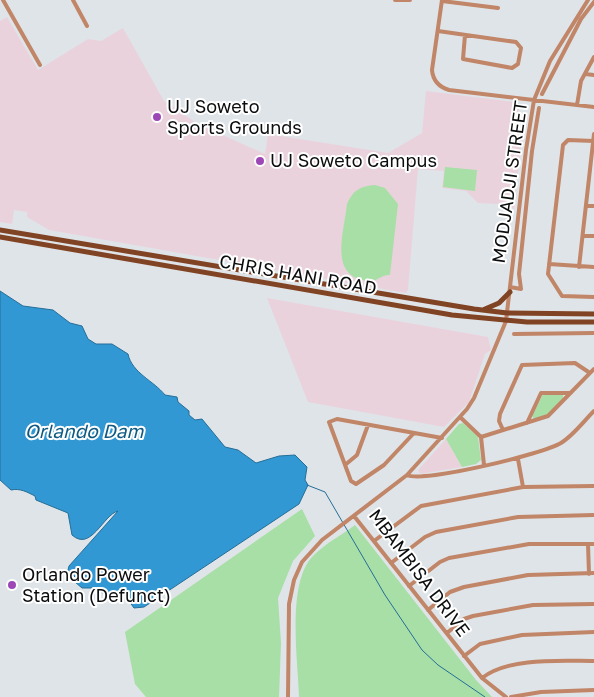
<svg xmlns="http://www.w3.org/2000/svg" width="594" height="697" font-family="'Golos Text',sans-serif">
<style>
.industrial{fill:#ead2dd}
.green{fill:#a7dfa6}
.water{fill:#3198d3;stroke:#266e98}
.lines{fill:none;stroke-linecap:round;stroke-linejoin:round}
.stream{stroke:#266e98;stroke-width:1}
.minor{stroke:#c18568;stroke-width:4}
.major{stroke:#804323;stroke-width:5}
.poi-dot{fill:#9c47b5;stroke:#fff;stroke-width:2}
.labels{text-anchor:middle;stroke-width:4;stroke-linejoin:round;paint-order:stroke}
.poi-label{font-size:18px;fill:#0b0c0e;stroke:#fff;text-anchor:start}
.street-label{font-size:18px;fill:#0b0c0e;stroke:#fff}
.water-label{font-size:19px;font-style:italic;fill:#0e5a82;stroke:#fff}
</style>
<rect width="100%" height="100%" fill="#dfe4e8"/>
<path class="industrial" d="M 7,17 L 38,70 L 88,39 L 101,41 L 123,28 L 164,101 L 198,124 L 265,154 L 268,134 L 388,153 L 422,133 L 426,91 L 515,102 L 519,106 L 518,114 L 524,118 L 514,209 L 498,204 L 478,203 L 466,191 L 442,188 L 444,171 L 418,169 L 408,290 L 406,293 L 49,230 L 27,217 L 27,212 L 14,210 L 12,224 L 0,222 L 0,21 Z
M 267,298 L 488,337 L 491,350 L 485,354 L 469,402 L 444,427 L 308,402 Z
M 446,439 L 462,467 L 420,474 L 418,470 Z"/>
<path class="green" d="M 445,167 L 477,170 L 475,191 L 443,187 Z
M 375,185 L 385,188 L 398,204 L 390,275 C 382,274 377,282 368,281 C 328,277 344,233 347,204 C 353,190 361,186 375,185 Z
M 543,394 L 563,395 L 563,398 L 546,416 L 534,419 L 532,416 Z
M 463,423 L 478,437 L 481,460 L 476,464 L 462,467 L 446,439 L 459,424 Z
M 302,509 L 315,536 L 293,561 L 278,598 L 281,643 L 279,697 L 146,697 L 135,684 L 125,632 Z
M 355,525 L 476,680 L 492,697 L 299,697 C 298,660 286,581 314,555 C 326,543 342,535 355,525 Z"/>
<path class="water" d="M 0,291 L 23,306 L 53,310 L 70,323 L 82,326 L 88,339 L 96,344 L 112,344 L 128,354 C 132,373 154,381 165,395 L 177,397 L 178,402 L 189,411 L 189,415 L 195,420 L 202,419 L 225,447 L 238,450 L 256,463 L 279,456 L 295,455 L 307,467 L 305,480 L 308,485 L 299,504 L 144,607 L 134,608 L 122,591 L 103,593 L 92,588 L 82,588 L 75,582 L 76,578 L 68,570 L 69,566 L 118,511 C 103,515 91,552 72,535 L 68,513 L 36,500 L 35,496 C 27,492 20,488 11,490 L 0,480 Z"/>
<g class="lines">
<path class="stream" d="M 307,485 L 325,492 L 385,595 L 422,650 L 438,665 L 485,697"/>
<path class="minor" d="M 3,0 L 40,65
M 73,0 L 87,26
M 395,0 L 410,0
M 442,0 L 432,70 C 433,81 439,87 449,90 L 594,107
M 442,1 L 498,8
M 438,31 L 516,42 L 521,48 L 518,64 L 512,68 L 463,59 L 465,35
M 585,74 L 594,75
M 542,94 L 581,19 L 594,2
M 577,105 L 581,81 L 594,57
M 594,141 L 568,140 L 563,145 L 548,274 L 562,296 L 594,297
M 586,206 L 594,206
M 583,236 L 594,236
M 549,264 L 594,267
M 579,267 L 594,134
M 510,287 L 521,289 L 519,274 L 532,151 L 539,108
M 514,334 L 594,333
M 460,417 L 481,437 L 484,465
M 527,423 L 541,393 L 570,393
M 503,430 L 499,421 L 500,414 L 522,365 L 575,363 L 590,373
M 414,433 L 384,465 L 356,484 L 351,481 L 329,422 L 337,419 L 442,438
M 481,437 L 548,416 L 594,369
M 518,459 L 523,487
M 345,465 L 357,455 L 368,425
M 407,475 C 423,483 543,454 561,443 C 573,436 584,421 594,411
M 354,516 L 482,678 L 506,697
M 374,541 L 421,506 L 523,487 L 594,486
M 588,544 L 589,574
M 391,563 L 425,537 L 436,532 L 518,517 L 594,515
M 409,586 L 440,562 L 449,558 L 529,544 L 594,544
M 428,610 L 450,592 L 464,587 L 528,575 L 594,573
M 447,633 L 464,619 L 473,616 L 533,605 L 594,604
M 464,656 L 480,644 L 522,635 L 594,632
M 482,678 C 509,657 561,661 594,661
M 288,697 L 289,604 L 294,580 L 302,562 L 322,540 L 407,475 L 467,409 L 474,398 L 506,321 L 526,150 L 534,100 L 550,61 L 588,0
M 511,697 L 541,692 L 594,690"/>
<path class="major" d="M 0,230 L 474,309 L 507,313 L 594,314
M 0,237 L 452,315 L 527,322 L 594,322
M 485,309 L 499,303 L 510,292"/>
</g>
<g class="poi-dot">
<circle cx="157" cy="117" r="5"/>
<circle cx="260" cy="161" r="5"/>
<circle cx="12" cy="585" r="5"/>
</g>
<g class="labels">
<g class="poi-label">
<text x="167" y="113">UJ Soweto<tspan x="167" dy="21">Sports Grounds</tspan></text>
<text x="270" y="167">UJ Soweto Campus</text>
<text x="22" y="581">Orlando Power<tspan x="22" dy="21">Station (Defunct)</tspan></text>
</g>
<g class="street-label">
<text transform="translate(510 182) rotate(-82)" y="6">MODJADJI STREET</text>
<text transform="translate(298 275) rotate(10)" y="6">CHRIS HANI ROAD</text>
<text transform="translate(419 573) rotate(53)" y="6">MBAMBISA DRIVE</text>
</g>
<g class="water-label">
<text x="84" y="438">Orlando Dam</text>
</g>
</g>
</svg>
